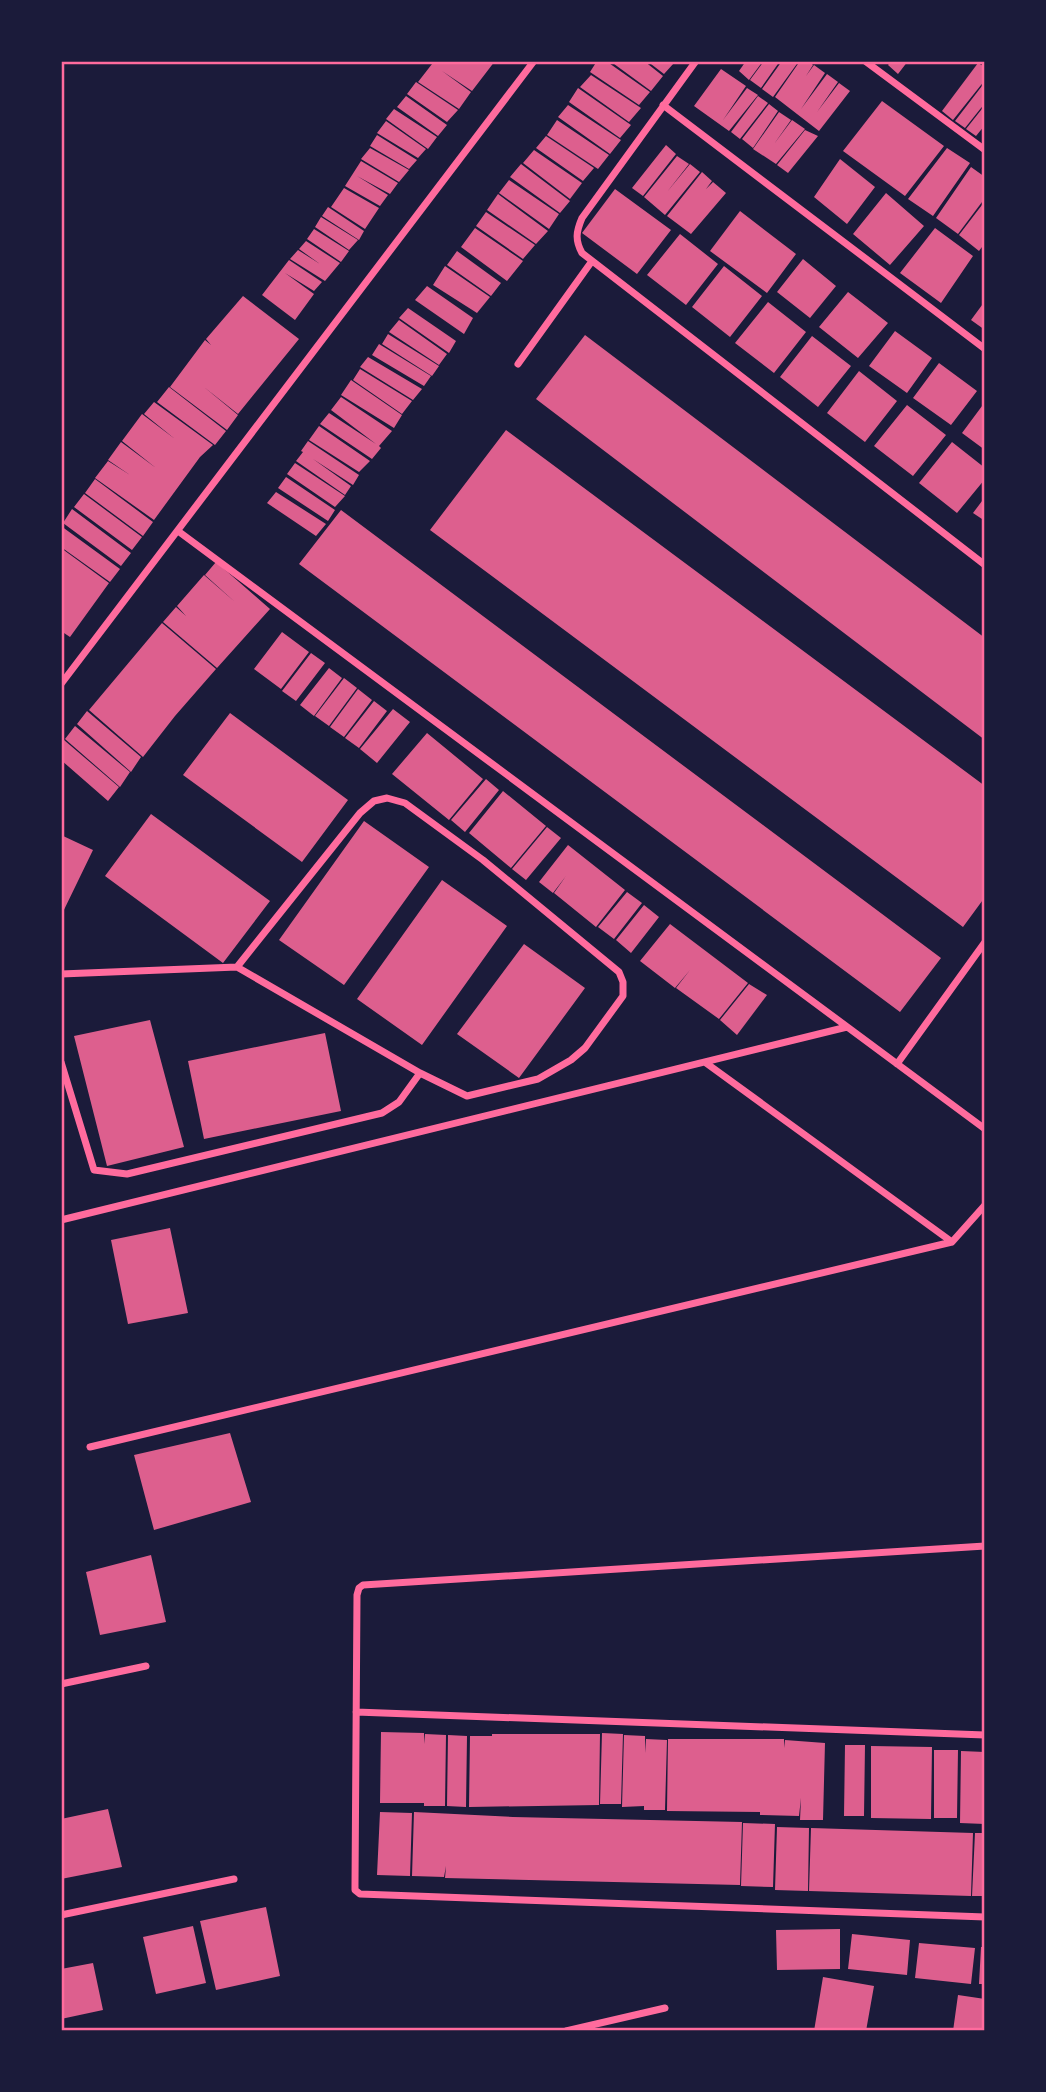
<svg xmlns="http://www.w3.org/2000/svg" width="1046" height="2092" font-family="'Sofia Sans Condensed',sans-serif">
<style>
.building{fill:#dd5f8e}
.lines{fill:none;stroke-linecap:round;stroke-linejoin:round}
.minor{stroke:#ff6b9d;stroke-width:7}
.neatline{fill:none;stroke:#ff6b9d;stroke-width:2.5}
</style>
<rect width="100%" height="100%" fill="#1b1b3a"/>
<path class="building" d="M 427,61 L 495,61 L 472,91 L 442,71 L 471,92 L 459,109 L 418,82 L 432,64 Z
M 597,61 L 606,61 L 650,92 L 639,105 L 590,72 Z
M 610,61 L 644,61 L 663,76 L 651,91 Z
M 647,61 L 671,61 L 674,63 L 664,74 Z
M 746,61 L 763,61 L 749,80 L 739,71 Z
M 764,61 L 780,61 L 761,88 L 750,80 Z
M 782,61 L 799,61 L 773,97 L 762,89 Z
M 800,61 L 809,61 L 813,65 L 806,76 L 814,65 L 825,73 L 801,109 L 827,74 L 838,82 L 817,112 L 839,83 L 850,91 L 819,131 L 775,97 Z
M 891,61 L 908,61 L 898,74 L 888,65 Z
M 978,63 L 985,67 L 985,80 L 953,120 L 942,111 Z
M 721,69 L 746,86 L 723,120 L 747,88 L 758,95 L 729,131 L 694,106 Z
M 591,75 L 641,108 L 629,122 L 580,87 Z
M 416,82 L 458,110 L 447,122 L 407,94 Z
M 985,82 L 985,103 L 965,128 L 955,121 Z
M 578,88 L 631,125 L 620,138 L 569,102 Z
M 406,96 L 447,125 L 438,136 L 397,107 Z
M 758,96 L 768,103 L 740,139 L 731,132 Z
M 882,101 L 944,146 L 905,196 L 843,151 Z
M 769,104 L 778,111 L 753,148 L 742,139 Z
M 568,105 L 621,140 L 610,154 L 558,117 Z
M 985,105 L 985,125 L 976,136 L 966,129 Z
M 394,109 L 437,137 L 428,149 L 386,119 Z
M 779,112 L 791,120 L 774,144 L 792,120 L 805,129 L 776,164 L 753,149 Z
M 557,120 L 609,155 L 598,169 L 547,135 Z
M 386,121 L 426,149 L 418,158 L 377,133 Z
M 805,130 L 818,136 L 788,173 L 777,165 Z
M 377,135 L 417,160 L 409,169 L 370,146 Z
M 546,136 L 594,168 L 583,181 L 536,148 Z
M 666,145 L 676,154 L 643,196 L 632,188 Z
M 370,148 L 409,170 L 399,182 L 361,159 Z
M 947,148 L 970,163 L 933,216 L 908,199 Z
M 534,150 L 582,183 L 570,199 L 523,163 Z
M 677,156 L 689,164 L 667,192 L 690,164 L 700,172 L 665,215 L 644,197 Z
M 840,159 L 875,187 L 847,224 L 814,197 Z
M 361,161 L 398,183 L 390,194 L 357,176 L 388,195 L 380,206 L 345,186 Z
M 521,164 L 570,201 L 560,213 L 510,177 Z
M 971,167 L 985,177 L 985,198 L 958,234 L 936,218 Z
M 702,172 L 712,181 L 706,189 L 713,182 L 726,193 L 691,234 L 667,216 Z
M 509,180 L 559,214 L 549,229 L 499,193 Z
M 344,188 L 379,208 L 365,229 L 331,207 Z
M 615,189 L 671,230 L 637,274 L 582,233 Z
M 886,193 L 924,226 L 890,265 L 853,234 Z
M 498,194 L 548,231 L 536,244 L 487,210 Z
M 985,201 L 985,243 L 979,251 L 959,235 Z
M 328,207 L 364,231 L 359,240 L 322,216 Z
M 740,211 L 796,254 L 767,293 L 710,251 Z
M 486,212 L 535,245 L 523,259 L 476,226 Z
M 321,217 L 358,240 L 349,250 L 315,227 Z
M 475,228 L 523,261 L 507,281 L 461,247 Z
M 935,228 L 973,256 L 941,303 L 900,273 Z
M 314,229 L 349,251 L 341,262 L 307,239 Z
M 680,234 L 718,264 L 686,305 L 647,275 Z
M 306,241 L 340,263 L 325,281 L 290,259 L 298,250 L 320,264 L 299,249 Z
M 457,251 L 501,283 L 491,296 L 447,265 Z
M 803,259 L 836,286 L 810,318 L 777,292 Z
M 289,260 L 322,282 L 314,291 L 285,273 L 314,294 L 295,320 L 262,295 Z
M 445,266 L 490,297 L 477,313 L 433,285 Z
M 724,266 L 762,296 L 730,337 L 692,307 Z
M 427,286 L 473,318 L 464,334 L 415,300 Z
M 848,292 L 888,323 L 858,358 L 819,327 Z
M 243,296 L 299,339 L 238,414 L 204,387 L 238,415 L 227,430 L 170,387 L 205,340 L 211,345 L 206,339 Z
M 985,301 L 985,330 L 971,320 Z
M 768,302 L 806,332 L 774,373 L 735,343 Z
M 408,308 L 456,341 L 449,353 L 399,318 Z
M 399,320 L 447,354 L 439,365 L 389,332 Z
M 895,331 L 932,358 L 907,393 L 869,366 Z
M 388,334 L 439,366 L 432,376 L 382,344 Z
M 585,335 L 985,638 L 985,740 L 536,399 Z
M 812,336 L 851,366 L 818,407 L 780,377 Z
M 379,344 L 431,376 L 424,386 L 372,355 Z
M 368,357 L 422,389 L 413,400 L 360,367 Z
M 939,363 L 977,391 L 951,425 L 913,398 Z
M 360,369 L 412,401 L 402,414 L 353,380 Z
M 859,371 L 897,401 L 865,442 L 827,413 Z
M 351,380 L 402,415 L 394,428 L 341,395 Z
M 169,387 L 226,431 L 215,445 L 157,402 Z
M 341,397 L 392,431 L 379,446 L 381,448 L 372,459 L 320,424 L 329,413 L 376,444 L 331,410 Z
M 154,402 L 213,445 L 200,457 L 154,520 L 95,478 L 108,461 L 130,475 L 108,460 L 121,442 L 156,468 L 122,441 L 142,414 L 175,439 L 144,414 Z
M 985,402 L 985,450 L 962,433 Z
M 907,405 L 946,435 L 913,476 L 874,446 Z
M 319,426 L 370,461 L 359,472 L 309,440 Z
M 506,430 L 985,786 L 985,897 L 963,927 L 430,530 Z
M 308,441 L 359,475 L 353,485 L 313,459 L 351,486 L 345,495 L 296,461 L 303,452 L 301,451 Z
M 952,442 L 985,468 L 985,479 L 957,513 L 919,483 Z
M 295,463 L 345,496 L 335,507 L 287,474 Z
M 286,477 L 335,510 L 328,521 L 278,488 Z
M 95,479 L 153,522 L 143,536 L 85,493 Z
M 276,492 L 326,524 L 316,536 L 267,503 Z
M 84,494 L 142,537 L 132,550 L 74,507 Z
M 985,497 L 985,521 L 973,513 Z
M 72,509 L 131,553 L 121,566 L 63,523 Z
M 341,510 L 941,958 L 900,1012 L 299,564 Z
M 61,526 L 120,569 L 110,582 L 61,547 Z
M 61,548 L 109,583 L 70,637 L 61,631 Z
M 216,562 L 270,609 L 217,668 L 163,622 L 176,607 L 186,616 L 177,606 L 204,575 L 235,602 L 205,575 Z
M 162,623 L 216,669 L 175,716 L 143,757 L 89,710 Z
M 282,632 L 309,652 L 281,689 L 254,669 Z
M 311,653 L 325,663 L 296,701 L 282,691 Z
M 329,668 L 342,678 L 314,716 L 300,705 Z
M 344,678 L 357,688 L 329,726 L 315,716 Z
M 358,689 L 372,700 L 344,737 L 330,727 Z
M 374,701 L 387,711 L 359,748 L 345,738 Z
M 393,709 L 410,722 L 377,763 L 360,749 Z
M 87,711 L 141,757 L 131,772 L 77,724 Z
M 230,713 L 348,800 L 302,862 L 183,775 Z
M 75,726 L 130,772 L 120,787 L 65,739 Z
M 427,733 L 483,779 L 449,820 L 392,774 Z
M 64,740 L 119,787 L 108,801 L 61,760 L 61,744 Z
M 486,779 L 499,790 L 465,832 L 451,820 Z
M 503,791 L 546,826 L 511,868 L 469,833 Z
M 151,814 L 270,901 L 223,963 L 105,876 Z
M 364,821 L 429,867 L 344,985 L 279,940 Z
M 547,827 L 561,838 L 526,880 L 512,869 Z
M 61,835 L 93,850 L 61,916 Z
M 568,845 L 625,890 L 596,927 L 554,893 L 566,876 L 553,893 L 539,882 Z
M 442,880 L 507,926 L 422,1045 L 357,999 Z
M 627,892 L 642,903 L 614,939 L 598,927 Z
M 644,905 L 659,917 L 631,953 L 616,940 Z
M 670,924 L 748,983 L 719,1019 L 676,988 L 690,970 L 675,988 L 640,961 Z
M 524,944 L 585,988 L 519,1078 L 457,1034 Z
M 749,984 L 767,995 L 737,1035 L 720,1020 Z
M 150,1020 L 184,1147 L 107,1166 L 74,1036 Z
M 325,1033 L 341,1111 L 204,1139 L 188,1061 Z
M 170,1228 L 188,1313 L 128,1324 L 111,1240 Z
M 230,1433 L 251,1502 L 154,1530 L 134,1455 Z
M 151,1555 L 166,1622 L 100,1635 L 86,1572 Z
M 381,1732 L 424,1733 L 424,1744 L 425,1734 L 446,1735 L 445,1806 L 424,1806 L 424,1803 L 380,1803 Z
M 602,1733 L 623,1734 L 621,1804 L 600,1804 Z
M 492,1734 L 600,1734 L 599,1805 L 469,1807 L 470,1736 L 492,1736 Z
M 448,1735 L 467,1736 L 466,1807 L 447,1806 Z
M 624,1735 L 645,1736 L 645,1753 L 646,1739 L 667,1740 L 665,1810 L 644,1810 L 644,1806 L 622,1807 Z
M 668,1739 L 784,1739 L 784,1748 L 785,1740 L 825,1743 L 823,1820 L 800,1820 L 801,1798 L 799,1816 L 760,1815 L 760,1812 L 667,1811 Z
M 845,1745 L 865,1745 L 864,1816 L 844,1816 Z
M 871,1746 L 932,1747 L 931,1819 L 871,1818 Z
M 934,1750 L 958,1750 L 957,1818 L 934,1818 Z
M 961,1751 L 985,1752 L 985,1824 L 960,1823 Z
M 108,1809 L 122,1867 L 61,1879 L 61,1819 Z
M 380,1812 L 412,1813 L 410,1876 L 377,1875 Z
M 414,1812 L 513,1817 L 742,1822 L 740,1885 L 445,1878 L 446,1866 L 444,1877 L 412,1876 Z
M 743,1823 L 775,1824 L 773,1887 L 741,1886 Z
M 777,1827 L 809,1828 L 808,1891 L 775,1890 Z
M 811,1828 L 973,1833 L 971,1896 L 809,1891 Z
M 975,1833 L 985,1833 L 985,1896 L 972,1896 Z
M 266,1907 L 280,1976 L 216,1990 L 200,1921 Z
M 193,1926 L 206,1983 L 156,1994 L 143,1937 Z
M 840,1929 L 840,1969 L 777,1970 L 776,1930 Z
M 852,1934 L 910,1940 L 907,1975 L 848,1969 Z
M 919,1943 L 975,1948 L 971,1984 L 915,1978 Z
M 981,1947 L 985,1947 L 985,1984 L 979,1984 Z
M 93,1963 L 103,2010 L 61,2019 L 61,1969 Z
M 823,1977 L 874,1986 L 866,2031 L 814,2031 Z
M 958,1995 L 985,1999 L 985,2031 L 953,2031 Z"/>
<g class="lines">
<path class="minor" d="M 696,61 L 582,218 C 576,232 575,240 582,253 L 985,565
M 865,61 L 985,150
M 663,105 L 985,349
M 518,364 L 592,261
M 178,531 L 985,1129
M 61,684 L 534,61
M 61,974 L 237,967 L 420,1073 L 467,1096 L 538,1079 L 571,1060 L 585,1048 L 623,996 L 623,982 L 619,972 L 483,860 L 405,803 L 387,798 L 374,801 L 360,813 L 237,967
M 61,1062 L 94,1170 L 127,1174 L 382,1113 L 399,1102 L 420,1073
M 706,1063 L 952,1242
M 897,1064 L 985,942
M 61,1220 L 847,1027
M 90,1447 L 952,1242 L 985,1205
M 985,1546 L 363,1585 L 359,1588 L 357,1595 L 355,1885 L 355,1890 L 360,1894 L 985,1917
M 61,1684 L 146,1666
M 356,1712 L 985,1735
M 61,1915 L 234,1879
M 566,2031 L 665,2008"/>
</g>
<rect width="1046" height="2092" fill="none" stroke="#1b1b3a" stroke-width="126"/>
<rect x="63" y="63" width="920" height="1966" class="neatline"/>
</svg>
